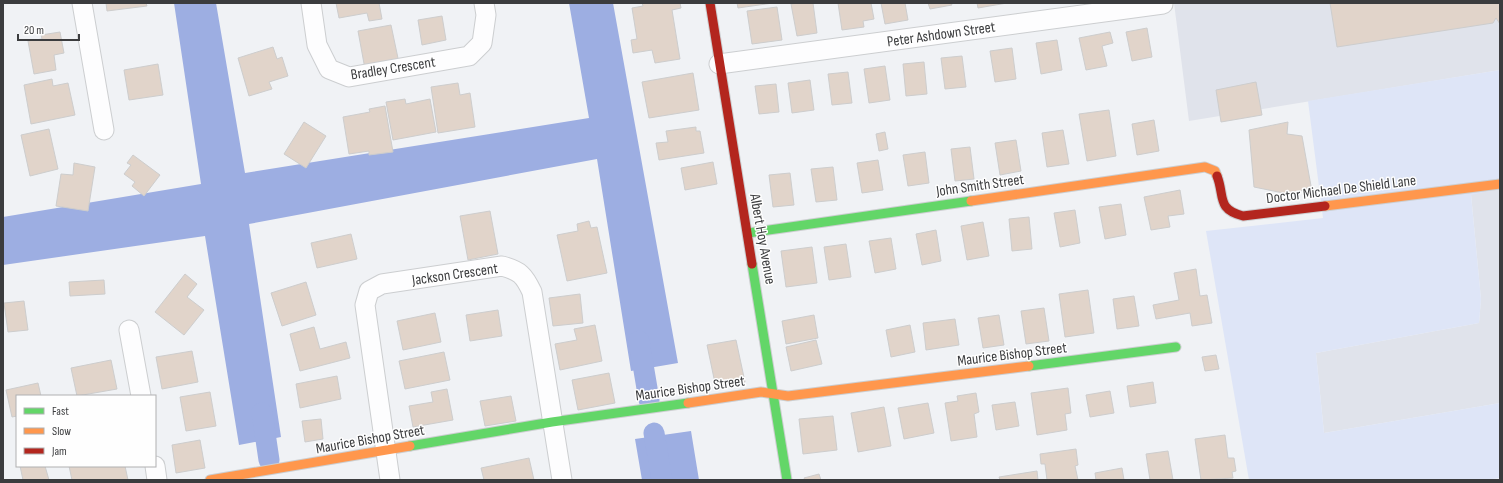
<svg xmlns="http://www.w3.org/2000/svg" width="1503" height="483" font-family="'Sofia Sans Condensed',sans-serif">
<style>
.built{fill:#e0e3eb}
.green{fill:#dee5f7}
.water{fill:#9daee2}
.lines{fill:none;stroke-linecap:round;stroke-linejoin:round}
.canal{stroke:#9daee2;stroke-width:21}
.building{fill:#e1d4ca;stroke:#cdcdcd}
.street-casing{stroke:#ccced0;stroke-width:21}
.fast-casing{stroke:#ccced0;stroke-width:11}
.slow-casing{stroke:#ccced0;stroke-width:11}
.jam-casing{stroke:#ccced0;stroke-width:11}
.street{stroke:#fdfdfe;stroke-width:19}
.fast{stroke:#63d668;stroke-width:9}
.slow{stroke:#ff974d;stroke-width:9}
.jam{stroke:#b3261e;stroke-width:9}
.labels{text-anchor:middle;stroke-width:3;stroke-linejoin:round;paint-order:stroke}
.street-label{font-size:15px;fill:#3b3c3e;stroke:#fefefe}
</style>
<rect width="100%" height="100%" fill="#f0f2f5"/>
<path class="built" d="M 1174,3 L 1500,3 L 1500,70 L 1189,121 Z
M 1500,189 L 1500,403 L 1324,433 L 1316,353 L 1479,323 L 1481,299 L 1471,194 Z"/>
<path class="green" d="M 1500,70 L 1500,189 L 1471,195 L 1481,299 L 1479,323 L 1316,353 L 1324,433 L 1500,403 L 1500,478 L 1485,480 L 1249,480 L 1206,231 L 1323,218 L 1308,101 Z"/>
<path class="water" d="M 174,3 L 216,3 L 245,173 L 589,118 L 569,3 L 613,3 L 678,363 L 631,371 L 597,159 L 249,224 L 281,437 L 239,445 L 205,236 L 3,265 L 3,217 L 201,184 Z
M 691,431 L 699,480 L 642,480 L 635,439 Z"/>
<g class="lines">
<path class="canal" d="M 639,341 L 649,400
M 262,413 L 269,460
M 654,433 L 662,480"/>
</g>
<path class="building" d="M 106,3 L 146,3 L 147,6 L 107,11 Z
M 336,3 L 379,3 L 382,19 L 369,21 L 367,13 L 339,18 Z
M 642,3 L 680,3 L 681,8 L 672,10 L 680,59 L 655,63 L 652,50 L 633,53 L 631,40 L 637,39 L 632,8 L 643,6 Z
M 737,3 L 773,3 L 738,8 Z
M 799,3 L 813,3 L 817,33 L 797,36 L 791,4 Z
M 838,3 L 871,3 L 874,19 L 863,21 L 864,27 L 842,30 Z
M 881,3 L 905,3 L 908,20 L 885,24 Z
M 928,3 L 951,3 L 952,5 L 930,9 Z
M 977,3 L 1007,3 L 978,8 Z
M 1330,3 L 1500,3 L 1500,24 L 1496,18 L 1493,23 L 1337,47 Z
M 777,7 L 782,40 L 752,44 L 747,11 Z
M 442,16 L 446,40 L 422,45 L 418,20 Z
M 391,25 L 399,63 L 365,69 L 358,31 Z
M 1147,28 L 1152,57 L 1132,61 L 1126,32 Z
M 60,32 L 64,53 L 54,55 L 56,70 L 34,74 L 28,41 L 42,39 L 41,35 Z
M 1110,32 L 1113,43 L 1102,46 L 1107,66 L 1086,70 L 1079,38 Z
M 1057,40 L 1062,70 L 1041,74 L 1036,43 Z
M 273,47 L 277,59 L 282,57 L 288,76 L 269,82 L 272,89 L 249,96 L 238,58 Z
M 1012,48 L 1016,79 L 995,82 L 990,51 Z
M 962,56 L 966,87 L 945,89 L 941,58 Z
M 924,62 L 927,94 L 906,96 L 903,64 Z
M 158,64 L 163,95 L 129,100 L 124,70 Z
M 885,66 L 890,100 L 869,103 L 864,69 Z
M 848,72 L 852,103 L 832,105 L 828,74 Z
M 693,73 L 699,110 L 649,118 L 642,82 Z
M 52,79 L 53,86 L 68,83 L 75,115 L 31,124 L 24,85 Z
M 810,80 L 814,110 L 792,113 L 788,83 Z
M 1256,82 L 1262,115 L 1221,122 L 1216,90 Z
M 458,83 L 460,95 L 470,93 L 475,127 L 438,133 L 431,87 Z
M 776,84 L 779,112 L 759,114 L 755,86 Z
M 405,99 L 406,104 L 430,99 L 436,132 L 393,140 L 386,102 Z
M 385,106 L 393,152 L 369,155 L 369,151 L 349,154 L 343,117 L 370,112 L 369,109 Z
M 1109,110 L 1116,156 L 1087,161 L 1079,114 Z
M 1154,120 L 1159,151 L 1137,155 L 1132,124 Z
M 304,122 L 326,136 L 306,168 L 284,154 Z
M 1288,122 L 1287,134 L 1302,136 L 1311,186 L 1293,195 L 1254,187 L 1249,130 Z
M 696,127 L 696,131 L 700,131 L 704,153 L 659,160 L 656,143 L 668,142 L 666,131 Z
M 49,129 L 58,169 L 30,176 L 21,135 Z
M 1063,130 L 1069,164 L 1047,167 L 1042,133 Z
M 885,132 L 888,149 L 879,151 L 876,134 Z
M 1016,140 L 1021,171 L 1000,175 L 995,143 Z
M 970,147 L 974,179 L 955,181 L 951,149 Z
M 925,152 L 929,183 L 908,186 L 903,155 Z
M 133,155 L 160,175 L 144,196 L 132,186 L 135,182 L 124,174 L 131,165 L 127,163 Z
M 878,160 L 883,190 L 862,193 L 857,163 Z
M 713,162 L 717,184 L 685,190 L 681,168 Z
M 74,163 L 95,167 L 88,211 L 56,206 L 61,174 L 73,175 Z
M 833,167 L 837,200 L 816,202 L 811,169 Z
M 790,173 L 794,205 L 773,207 L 769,175 Z
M 1180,190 L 1184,214 L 1168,216 L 1170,227 L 1151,230 L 1144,197 Z
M 1121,204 L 1126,235 L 1105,239 L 1099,207 Z
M 1075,210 L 1080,243 L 1060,247 L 1054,213 Z
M 490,211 L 498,254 L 468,260 L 460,216 Z
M 1029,217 L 1032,249 L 1012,251 L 1009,219 Z
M 589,221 L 591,228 L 597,227 L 607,273 L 567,281 L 557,235 L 578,231 L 577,224 Z
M 983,222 L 989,256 L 967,260 L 961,226 Z
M 936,230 L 941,261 L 922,265 L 916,234 Z
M 351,234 L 357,259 L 317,268 L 311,243 Z
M 891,238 L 896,269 L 875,273 L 869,241 Z
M 846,244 L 851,277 L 829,280 L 824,247 Z
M 812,247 L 817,283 L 786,287 L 781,251 Z
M 1196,269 L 1200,296 L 1207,295 L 1212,323 L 1192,326 L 1190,313 L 1156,319 L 1153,305 L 1179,300 L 1174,273 Z
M 185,274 L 197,284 L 187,297 L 204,310 L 184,335 L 155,312 Z
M 104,280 L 105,294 L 70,296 L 69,282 Z
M 306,282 L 316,315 L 282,326 L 271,293 Z
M 1088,290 L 1094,333 L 1065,337 L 1059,294 Z
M 580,294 L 583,323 L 553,326 L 549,298 Z
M 1134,296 L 1139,326 L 1117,329 L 1113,299 Z
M 24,301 L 28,330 L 8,332 L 4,303 Z
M 1044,308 L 1049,341 L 1026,344 L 1021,311 Z
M 498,310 L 502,336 L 470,341 L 466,315 Z
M 435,313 L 441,342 L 403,350 L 397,321 Z
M 814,315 L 818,338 L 786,344 L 782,321 Z
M 999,315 L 1004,345 L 983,348 L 978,318 Z
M 955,319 L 959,345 L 926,350 L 923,323 Z
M 595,325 L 602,361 L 560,370 L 555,344 L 577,340 L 574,329 Z
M 910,325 L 915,352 L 891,357 L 886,330 Z
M 314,327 L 320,349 L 346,342 L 350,358 L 300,371 L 290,334 Z
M 736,340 L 745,382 L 716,388 L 707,345 Z
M 816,340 L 822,364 L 791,371 L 786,347 Z
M 192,351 L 198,382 L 162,389 L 156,357 Z
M 444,352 L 450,380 L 405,389 L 399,361 Z
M 1216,355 L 1219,369 L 1205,371 L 1202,357 Z
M 111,360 L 117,389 L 77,396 L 71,368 Z
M 609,373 L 615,403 L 578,410 L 572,380 Z
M 337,376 L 341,399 L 300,408 L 296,384 Z
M 1153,382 L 1156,403 L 1130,407 L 1127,386 Z
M 38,383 L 41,396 L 17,396 L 17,416 L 12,417 L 6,390 Z
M 1068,388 L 1071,413 L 1065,414 L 1067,430 L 1037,435 L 1031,393 Z
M 447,389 L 453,420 L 413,427 L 409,406 L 433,402 L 431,392 Z
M 1110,391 L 1114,413 L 1090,417 L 1086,395 Z
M 210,392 L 216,426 L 186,431 L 180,397 Z
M 976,393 L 979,412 L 974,414 L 977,437 L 951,441 L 945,403 L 958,401 L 957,396 Z
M 511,396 L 516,421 L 485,426 L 480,401 Z
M 1015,402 L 1019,426 L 996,430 L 992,405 Z
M 928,403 L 934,433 L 904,439 L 898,408 Z
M 884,407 L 891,446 L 858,452 L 851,413 Z
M 833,416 L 837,450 L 803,454 L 799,419 Z
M 321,419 L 323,439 L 305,442 L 302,421 Z
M 1225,435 L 1228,458 L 1234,458 L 1236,471 L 1232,472 L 1233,478 L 1201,480 L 1195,439 Z
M 200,440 L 205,468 L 176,473 L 172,445 Z
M 1076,449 L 1078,465 L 1075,466 L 1078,480 L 1047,480 L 1045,464 L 1041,464 L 1040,454 Z
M 1168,451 L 1173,480 L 1150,480 L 1146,454 Z
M 529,458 L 534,480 L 484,480 L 481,468 Z
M 20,466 L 45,466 L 49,480 L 23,480 Z
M 69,466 L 125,466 L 128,480 L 72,480 Z
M 1122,468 L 1124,480 L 1096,480 L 1095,473 Z
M 1037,471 L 1038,480 L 1000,480 L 999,477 Z
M 819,474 L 821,480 L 805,480 L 804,478 Z"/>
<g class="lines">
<defs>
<path id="street" d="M 82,3 L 104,130
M 311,3 L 317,45 L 329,69 L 349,77 L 469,56 L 482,43 L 486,15 L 484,3
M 719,64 L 1163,4
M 129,330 L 141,396
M 155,466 L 157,480
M 390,480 L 365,305 L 369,291 L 382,284 L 502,266 C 520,271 524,275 532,292 L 562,480"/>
<path id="fast" d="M 748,233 L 971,201
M 752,264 L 787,480
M 1029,366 L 1176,347
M 410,446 L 552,422 L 688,403"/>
<path id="slow" d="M 971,201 L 1205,167 L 1215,171 L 1217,176
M 1325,206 L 1500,184
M 688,403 L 761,392 L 788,396 L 1029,366
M 210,480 L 410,446"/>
<path id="jam" d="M 710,3 L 752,264
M 1217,176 C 1225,196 1216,209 1243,216 L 1325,206"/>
</defs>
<use href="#street" class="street-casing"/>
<use href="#fast" class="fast-casing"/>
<use href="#slow" class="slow-casing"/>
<use href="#jam" class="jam-casing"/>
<use href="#street" class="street"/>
<use href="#fast" class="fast"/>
<use href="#slow" class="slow"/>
<use href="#jam" class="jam"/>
</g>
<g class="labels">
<g class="street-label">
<text transform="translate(941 34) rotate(-8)" y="5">Peter Ashdown Street</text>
<text transform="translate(393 68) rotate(-9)" y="5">Bradley Crescent</text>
<text transform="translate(980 185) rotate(-8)" y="5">John Smith Street</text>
<text transform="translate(1341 189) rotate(-7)" y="5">Doctor Michael De Shield Lane</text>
<text transform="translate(763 239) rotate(80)" y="5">Albert Hoy Avenue</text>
<text transform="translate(455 274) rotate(-8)" y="5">Jackson Crescent</text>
<text transform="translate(1012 354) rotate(-7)" y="5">Maurice Bishop Street</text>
<text transform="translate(690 388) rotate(-8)" y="5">Maurice Bishop Street</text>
<text transform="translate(370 439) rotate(-10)" y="5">Maurice Bishop Street</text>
</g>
</g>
<rect width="1503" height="483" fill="none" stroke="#3b3c3e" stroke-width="8"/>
<rect x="16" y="395" width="140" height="72" fill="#fefefe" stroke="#b0b0b1"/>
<rect x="24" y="408" width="20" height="6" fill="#63d668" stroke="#b0b0b1"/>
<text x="52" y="415" font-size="12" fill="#3b3c3e">Fast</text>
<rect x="24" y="428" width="20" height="6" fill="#ff974d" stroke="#b0b0b1"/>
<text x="52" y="435" font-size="12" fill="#3b3c3e">Slow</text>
<rect x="24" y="448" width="20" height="6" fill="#b3261e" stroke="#b0b0b1"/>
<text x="52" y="455" font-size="12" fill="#3b3c3e">Jam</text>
<path d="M18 34v6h61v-6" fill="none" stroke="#3b3c3e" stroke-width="2"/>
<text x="24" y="34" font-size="12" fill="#3b3c3e" stroke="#fefefe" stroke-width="3" paint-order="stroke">20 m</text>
</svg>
